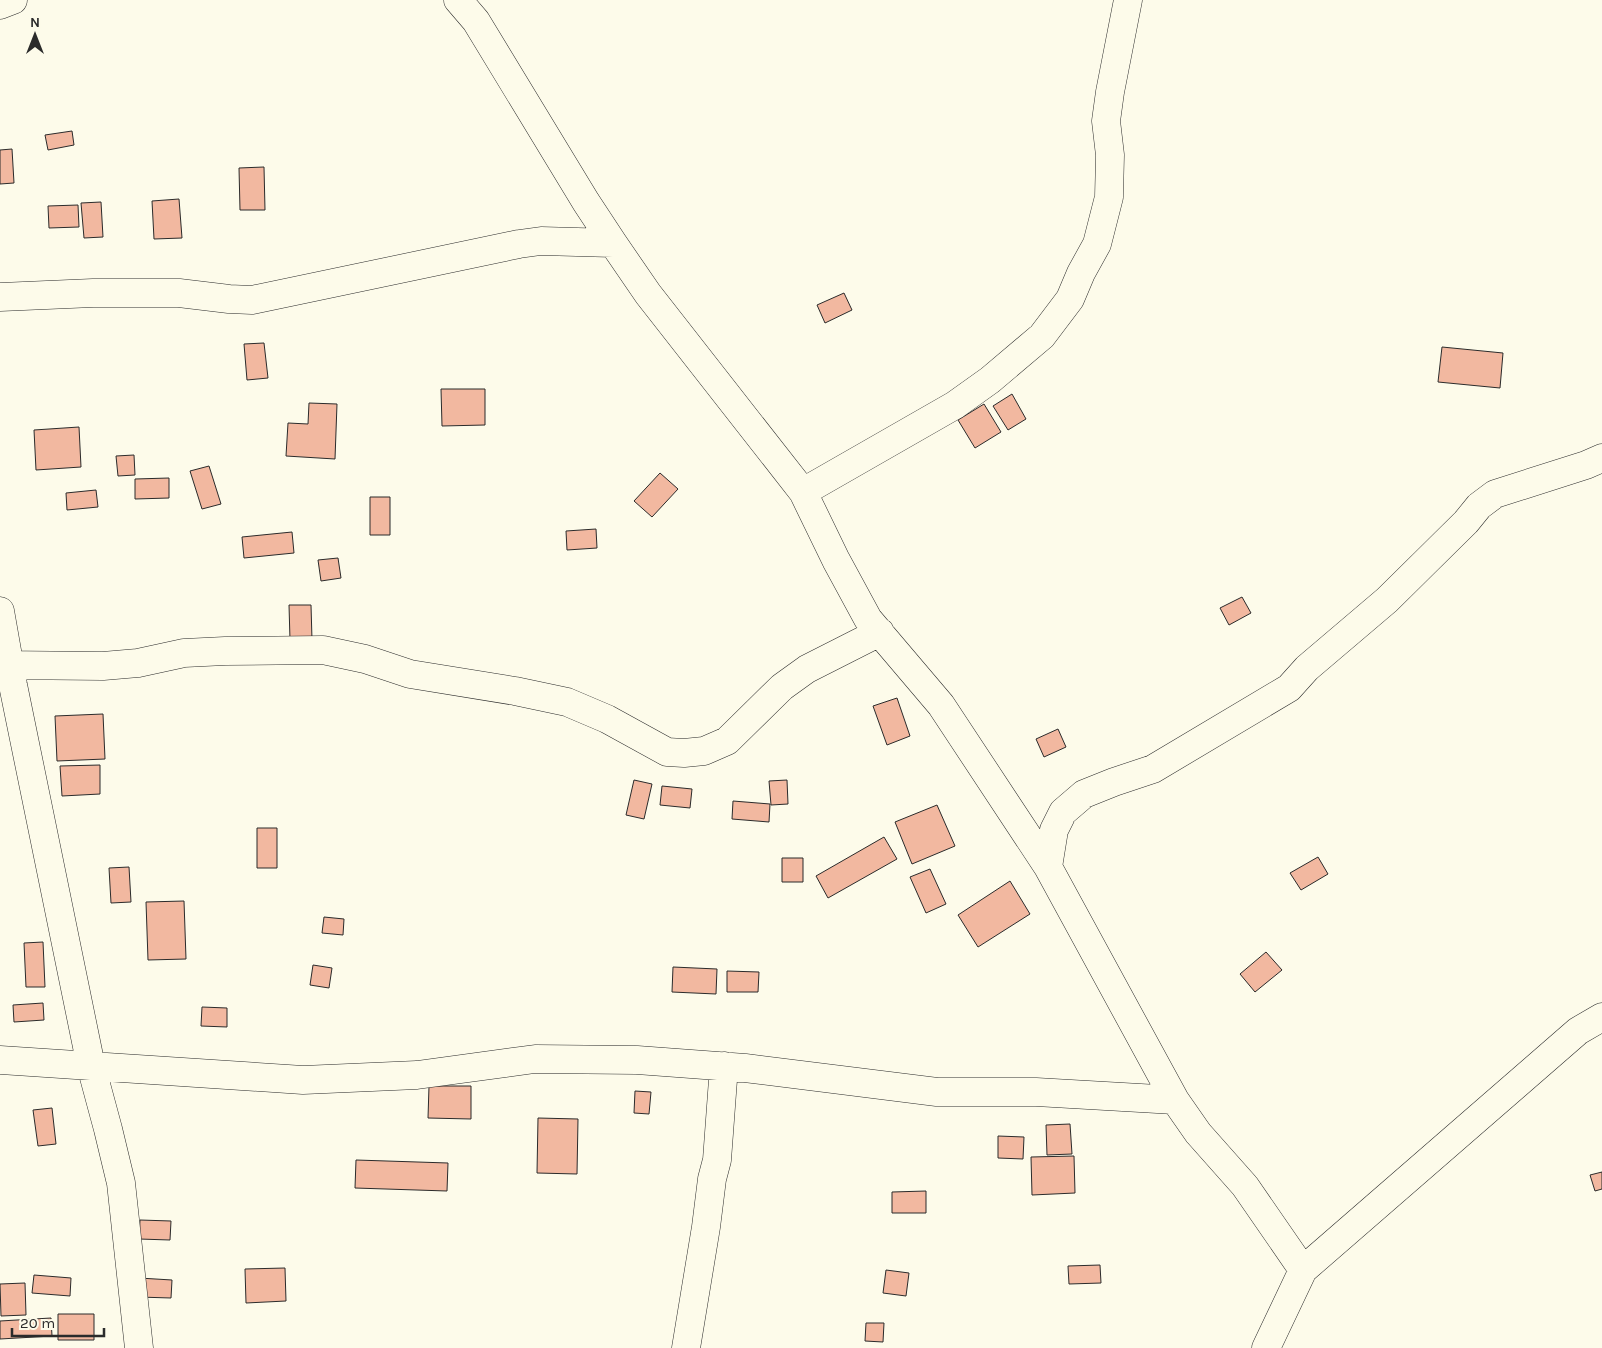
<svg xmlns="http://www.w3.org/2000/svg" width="1602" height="1348" font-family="Karla,sans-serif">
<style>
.building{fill:#f2b8a0;stroke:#2b2b2b}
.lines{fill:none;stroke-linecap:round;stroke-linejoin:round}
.minor-casing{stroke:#2b2b2b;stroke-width:29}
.minor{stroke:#fdfbea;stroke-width:28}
</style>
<rect width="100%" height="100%" fill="#fdfbea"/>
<path class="building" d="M 72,131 L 74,145 L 48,150 L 45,135 Z
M 12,149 L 14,183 L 0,184 L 0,150 Z
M 264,167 L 265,210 L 240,210 L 239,168 Z
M 179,199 L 182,238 L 154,239 L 152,201 Z
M 101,202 L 103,237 L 84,238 L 81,203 Z
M 78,205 L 79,227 L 49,228 L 48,206 Z
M 844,293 L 852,310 L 825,323 L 817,305 Z
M 264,343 L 268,378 L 247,380 L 244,344 Z
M 1442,347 L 1503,353 L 1500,388 L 1438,382 Z
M 441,389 L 485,389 L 485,425 L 442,426 Z
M 1012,394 L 1026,419 L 1008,430 L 993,406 Z
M 309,403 L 337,404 L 335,459 L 286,456 L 288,423 L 308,424 Z
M 984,404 L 1001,432 L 975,448 L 958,420 Z
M 79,427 L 81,467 L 36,470 L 34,430 Z
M 134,455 L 135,475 L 118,476 L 116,456 Z
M 209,466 L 221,504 L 202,509 L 190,471 Z
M 660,473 L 678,489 L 652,517 L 634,501 Z
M 169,478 L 169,498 L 135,499 L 135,479 Z
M 96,490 L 98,507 L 67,510 L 66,493 Z
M 370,497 L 390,497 L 390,535 L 370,535 Z
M 596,529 L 597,548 L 567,550 L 566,531 Z
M 292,532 L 294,553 L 244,558 L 242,537 Z
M 338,558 L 341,578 L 321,581 L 318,560 Z
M 1242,597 L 1251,613 L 1229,625 L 1220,608 Z
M 289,605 L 311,605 L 312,640 L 290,640 Z
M 897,698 L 910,736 L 887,745 L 873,706 Z
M 103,714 L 105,759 L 57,761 L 55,716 Z
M 1058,729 L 1066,747 L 1044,757 L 1036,739 Z
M 100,765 L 100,794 L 62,796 L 60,766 Z
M 634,780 L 652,784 L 644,819 L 626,815 Z
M 787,780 L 788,804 L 771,805 L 769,781 Z
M 662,786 L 692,789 L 690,808 L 660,805 Z
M 733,801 L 770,804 L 769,822 L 732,819 Z
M 937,805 L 955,846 L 912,864 L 895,822 Z
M 257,828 L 277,828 L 277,868 L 257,868 Z
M 884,837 L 897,859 L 828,898 L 816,876 Z
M 1318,857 L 1328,874 L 1301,890 L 1290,873 Z
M 782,858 L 803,858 L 803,882 L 782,882 Z
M 129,867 L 131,902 L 111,903 L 109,868 Z
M 930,869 L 946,904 L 926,913 L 910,877 Z
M 1010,881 L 1030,914 L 978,947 L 958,915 Z
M 184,901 L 186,959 L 148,960 L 146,902 Z
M 324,917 L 344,919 L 343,935 L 322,933 Z
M 43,942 L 45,987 L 26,987 L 24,943 Z
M 1266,952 L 1282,970 L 1255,992 L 1240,974 Z
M 313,965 L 332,968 L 329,988 L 310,985 Z
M 673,967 L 717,969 L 716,994 L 672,992 Z
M 727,971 L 759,972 L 758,992 L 727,992 Z
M 43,1003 L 44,1020 L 14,1022 L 13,1005 Z
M 202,1007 L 227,1008 L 227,1027 L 201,1026 Z
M 429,1086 L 471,1086 L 471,1119 L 428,1118 Z
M 635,1091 L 651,1092 L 649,1114 L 634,1113 Z
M 52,1108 L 56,1144 L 38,1146 L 33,1110 Z
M 538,1118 L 578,1119 L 577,1174 L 537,1173 Z
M 1070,1124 L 1072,1154 L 1047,1155 L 1046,1125 Z
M 998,1136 L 1024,1137 L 1023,1159 L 998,1158 Z
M 1074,1156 L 1075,1193 L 1032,1195 L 1031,1157 Z
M 356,1160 L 448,1163 L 447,1191 L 355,1188 Z
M 1602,1172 L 1602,1189 L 1595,1191 L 1590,1175 Z
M 926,1191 L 926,1213 L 892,1213 L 892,1192 Z
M 140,1220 L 171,1221 L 170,1240 L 139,1239 Z
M 1100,1265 L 1101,1283 L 1069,1284 L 1068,1266 Z
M 285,1268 L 286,1301 L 246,1303 L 245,1269 Z
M 886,1270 L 909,1273 L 906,1296 L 883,1293 Z
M 34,1275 L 71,1278 L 70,1296 L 32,1293 Z
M 139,1278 L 172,1280 L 171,1298 L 138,1297 Z
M 25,1283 L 26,1315 L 1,1316 L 0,1284 Z
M 58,1314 L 94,1314 L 94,1340 L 58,1340 Z
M 51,1318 L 52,1336 L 0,1339 L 0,1321 Z
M 866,1323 L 884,1323 L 883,1342 L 865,1341 Z"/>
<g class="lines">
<defs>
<path id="minor" d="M 458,0 L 476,21 L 586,202 L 613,243 L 648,294 L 803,492 L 836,560 L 868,619 L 941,705 L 1048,867 L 1175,1100 L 1198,1133 L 1245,1186 L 1303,1270 L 1266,1348
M 0,5 L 13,0
M 0,297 L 93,293 L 179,293 L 229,299 L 252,300 L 519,244 L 541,241 L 613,243
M 803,492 L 955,405 L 990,380 L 1042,336 L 1070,299 L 1081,273 L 1097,244 L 1109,197 L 1110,155 L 1106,121 L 1110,92 L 1128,0
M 0,611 L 13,685 L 91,1066 L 303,1080 L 417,1075 L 535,1059 L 637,1060 L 745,1068 L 937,1092 L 1036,1092 L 1175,1100
M 0,665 L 103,666 L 138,663 L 184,653 L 225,651 L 323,650 L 365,659 L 410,674 L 515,691 L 567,702 L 607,719 L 667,752 L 684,753 L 704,751 L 727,741 L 782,687 L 807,669 L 880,632
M 1048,867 L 1054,830 L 1063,812 L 1084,794 L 1114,782 L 1153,769 L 1289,688 L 1307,668 L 1387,600 L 1466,522 L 1479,506 L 1495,494 L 1586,465 L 1602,458
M 0,1060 L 91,1066 L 108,1129 L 121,1183 L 139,1348
M 1303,1270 L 1578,1031 L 1602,1017
M 686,1348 L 706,1227 L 712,1179 L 717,1160 L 724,1066"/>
</defs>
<use href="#minor" class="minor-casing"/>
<use href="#minor" class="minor"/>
</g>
<g transform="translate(35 35)" stroke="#fdfbea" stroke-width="4" paint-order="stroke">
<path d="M0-4L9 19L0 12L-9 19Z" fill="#2b2b2b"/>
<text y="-8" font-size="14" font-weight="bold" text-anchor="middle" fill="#2b2b2b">N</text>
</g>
<path d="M12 1328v8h92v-8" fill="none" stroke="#2b2b2b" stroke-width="2.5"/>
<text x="20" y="1328" font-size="15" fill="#2b2b2b" stroke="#fdfbea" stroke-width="4" paint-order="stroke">20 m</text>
</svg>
